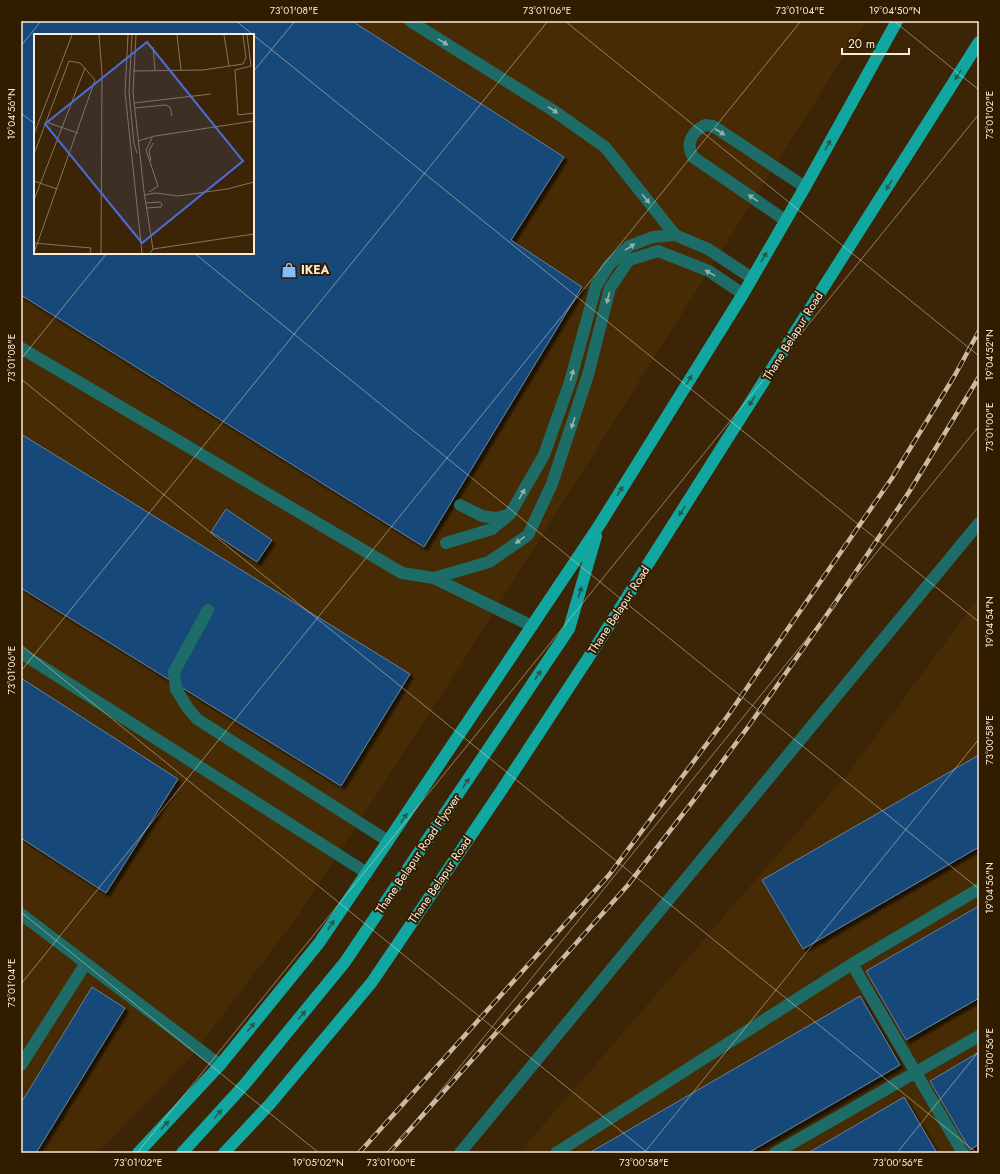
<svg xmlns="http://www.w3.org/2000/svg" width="1000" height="1174" font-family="Jost,sans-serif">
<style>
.built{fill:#472b04;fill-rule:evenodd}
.building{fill:#134a7a;stroke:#63809d;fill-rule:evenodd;filter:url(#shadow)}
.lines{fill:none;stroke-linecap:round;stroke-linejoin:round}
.lane{stroke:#1e6c67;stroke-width:12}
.primary{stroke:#11a7a0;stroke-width:12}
.rail-casing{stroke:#cab9a5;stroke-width:4.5}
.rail{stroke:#321c00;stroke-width:3;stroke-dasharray:9;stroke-linecap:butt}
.oneway{fill:#96b1a6}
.oneway2{fill:#235b48}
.ticks{fill:none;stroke:#f9ead9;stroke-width:1;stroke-opacity:0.45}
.labels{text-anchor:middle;stroke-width:4;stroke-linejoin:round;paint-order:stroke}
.poi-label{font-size:12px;font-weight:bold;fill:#f9ead9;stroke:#321c00;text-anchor:start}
.street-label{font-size:12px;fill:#f9ead9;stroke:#321c00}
.inset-road{fill:none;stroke:#88745b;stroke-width:1}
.view{fill:#496dd8;fill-opacity:0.15;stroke:#496dd8;stroke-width:2}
.inset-edge{fill:none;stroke:#f9ead9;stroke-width:2}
.neatline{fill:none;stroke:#f9ead9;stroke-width:1.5}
.ticks-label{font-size:10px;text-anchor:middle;fill:#f9ead9}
</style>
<defs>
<filter id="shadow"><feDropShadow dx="3.5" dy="3.5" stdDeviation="1" flood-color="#0009"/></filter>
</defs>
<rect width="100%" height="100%" fill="#3c2507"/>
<path class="built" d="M 21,21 L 866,21 L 460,666 L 298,916 L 190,1058 L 97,1153 L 21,1153 ZM 35,35 L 253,35 L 253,253 L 35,253 Z
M 979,597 L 979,1153 L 519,1153 L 850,771 Z"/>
<path class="building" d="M 21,21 L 352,21 L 564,157 L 511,240 L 582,287 L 424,547 L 21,295 ZM 35,35 L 253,35 L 253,253 L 35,253 Z
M 21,434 L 410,674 L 341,786 L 21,588 Z
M 226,509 L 272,540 L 257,562 L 211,532 Z
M 21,678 L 178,779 L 106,893 L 21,838 Z
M 979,755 L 979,847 L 803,949 L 762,880 Z
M 979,906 L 979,998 L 906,1040 L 866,971 Z
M 92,987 L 125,1008 L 36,1153 L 21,1153 L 21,1103 Z
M 860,996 L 900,1065 L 748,1153 L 589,1153 Z
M 979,1052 L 979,1144 L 970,1150 L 930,1081 Z
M 904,1097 L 937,1153 L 808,1153 Z"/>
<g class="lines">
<path class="lane" d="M 410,21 L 554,111 L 605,147 L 675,235 L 708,249 L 752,278
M 785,220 L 693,157 C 685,143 692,132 705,125 L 713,126 L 805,187
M 21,348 L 402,573 L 434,578 L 532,626
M 460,505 L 482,516 L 496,518 L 508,515
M 446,543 L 492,529 L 510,514 L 544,455 L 570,382 L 596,286 L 609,265 L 629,246 L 653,237 L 675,235
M 434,578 L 489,562 L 528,535 L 552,484 L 588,375 L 610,288 L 629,260 L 658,251 L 709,271 L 743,294
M 208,610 L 174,672 L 176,689 L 187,707 L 197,719 L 388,841
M 21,653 L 367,873
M 21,914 L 220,1065
M 852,964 L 963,1153
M 21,1065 L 86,963
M 460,1153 L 979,523
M 556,1153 L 852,964 L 979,889
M 775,1153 L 979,1036"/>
<path class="primary" d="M 138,1153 L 220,1065 L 319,943 L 388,841 L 600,524 L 743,294 L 805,187 L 897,21
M 182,1153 L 245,1084 L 345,962 L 569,629 L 596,536
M 224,1153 L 270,1104 L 372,982 L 501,791 L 596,646 L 979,42"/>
<defs>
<path id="rail" d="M 359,1153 L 609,875 L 729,714 L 892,478 L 955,375 L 979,331
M 389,1153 L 628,885 L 693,801 L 748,727 L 835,603 L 909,492 L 979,377"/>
</defs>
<use href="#rail" class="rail-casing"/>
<use href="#rail" class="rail"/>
</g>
<defs><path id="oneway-solid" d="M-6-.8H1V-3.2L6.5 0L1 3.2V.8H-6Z"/></defs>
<g class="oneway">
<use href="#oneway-solid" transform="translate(443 42) rotate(32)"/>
<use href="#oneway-solid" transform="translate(553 110) rotate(33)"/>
<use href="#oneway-solid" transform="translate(720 132) rotate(33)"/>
<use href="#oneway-solid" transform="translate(753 198) rotate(-145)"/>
<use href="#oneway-solid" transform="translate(646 199) rotate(51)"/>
<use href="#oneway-solid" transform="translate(630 247) rotate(-32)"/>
<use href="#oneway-solid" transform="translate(710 273) rotate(-151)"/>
<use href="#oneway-solid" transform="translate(608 298) rotate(104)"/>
<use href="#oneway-solid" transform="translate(572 375) rotate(-75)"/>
<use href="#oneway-solid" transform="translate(573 423) rotate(108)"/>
<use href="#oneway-solid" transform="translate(522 494) rotate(-60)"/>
<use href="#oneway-solid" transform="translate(520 540) rotate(145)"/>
</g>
<g class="oneway2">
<use href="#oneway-solid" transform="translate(958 75) rotate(122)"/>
<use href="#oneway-solid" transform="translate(828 145) rotate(-61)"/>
<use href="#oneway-solid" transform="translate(889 185) rotate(122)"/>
<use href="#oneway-solid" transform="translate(764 257) rotate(-60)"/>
<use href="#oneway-solid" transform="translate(689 380) rotate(-58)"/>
<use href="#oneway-solid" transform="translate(752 401) rotate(122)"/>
<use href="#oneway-solid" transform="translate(620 491) rotate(-58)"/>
<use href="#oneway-solid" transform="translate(682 511) rotate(122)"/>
<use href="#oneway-solid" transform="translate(580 592) rotate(-74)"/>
<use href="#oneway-solid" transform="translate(538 675) rotate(-56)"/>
<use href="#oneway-solid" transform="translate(466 783) rotate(-56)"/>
<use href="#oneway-solid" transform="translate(404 818) rotate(-56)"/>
<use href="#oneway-solid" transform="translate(331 925) rotate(-56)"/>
<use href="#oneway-solid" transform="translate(302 1015) rotate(-50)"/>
<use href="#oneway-solid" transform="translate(251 1027) rotate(-51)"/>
<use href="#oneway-solid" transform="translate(218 1114) rotate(-48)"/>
<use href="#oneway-solid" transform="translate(165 1125) rotate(-47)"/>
</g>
<path class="ticks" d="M 236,21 L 979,622M 565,21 L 979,356M 894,21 L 979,90M 21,46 L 41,21M 253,72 L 295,21M 21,113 L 35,124M 194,253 L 979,889M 21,359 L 107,253M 21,379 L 977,1153M 21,645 L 648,1153M 21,671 L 548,21M 21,912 L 319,1153M 21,984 L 801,21M 137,1153 L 979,114M 390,1153 L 979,426M 644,1153 L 979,739M 897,1153 L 979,1051"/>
<defs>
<symbol id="shop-bare" viewBox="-9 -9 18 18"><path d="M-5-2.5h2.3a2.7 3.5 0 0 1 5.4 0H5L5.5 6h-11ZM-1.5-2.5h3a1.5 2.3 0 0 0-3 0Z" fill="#80bdfa" stroke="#321c00" stroke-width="2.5" paint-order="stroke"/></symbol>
</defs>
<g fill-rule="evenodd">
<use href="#shop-bare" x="278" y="259" width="22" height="22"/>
</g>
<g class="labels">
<g class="poi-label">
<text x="301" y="274">IKEA</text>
</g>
<g class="street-label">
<text transform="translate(793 336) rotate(-58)" y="4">Thane Belapur Road</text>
<text transform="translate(619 610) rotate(-57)" y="4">Thane Belapur Road</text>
<text transform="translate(418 854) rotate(-56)" y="4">Thane Belapur Road Flyover</text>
<text transform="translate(440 880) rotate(-56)" y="4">Thane Belapur Road</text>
</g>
</g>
<g transform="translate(34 34)">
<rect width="220" height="220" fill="#3c2507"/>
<path class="inset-road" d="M 65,1 L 68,39 L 67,219M 94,1 L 91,58 L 108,219M 98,1 L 95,58 L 100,110 L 103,119M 102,1 L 99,58 L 110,158 L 119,215 L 116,219M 143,1 L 147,36M 190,1 L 195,32M 213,1 L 217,32 L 201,36 L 204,81 L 220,79M 119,13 L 121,36M 99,37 L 169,36 L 209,30 L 212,24 L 209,1M 100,69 L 177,60M 101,74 L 132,71 L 136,73 L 138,82M 12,88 L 44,99M 0,100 L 38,1M 104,107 L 121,102 L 220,87M 0,120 L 35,27 L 46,29 L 61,46 L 0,219M 117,127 L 115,117 L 119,109M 0,147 L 23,155M 115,158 L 124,152 L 112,116 L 118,104M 110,161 L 122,159 L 144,162 L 193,155 L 220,148M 0,166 L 51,34M 111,169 L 126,168 L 128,170 L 127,173 L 112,174M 0,209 L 57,214 L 56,219M 119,215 L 220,200"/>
<path class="view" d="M 113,8 L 209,127 L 108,209 L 11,90 Z"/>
<rect width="220" height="220" class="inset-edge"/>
</g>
<rect width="1000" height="1174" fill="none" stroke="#321c00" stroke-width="44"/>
<path d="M842 48v6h67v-6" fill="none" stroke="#f9ead9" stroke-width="2"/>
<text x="848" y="48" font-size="12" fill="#f9ead9" stroke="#321c00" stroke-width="3" paint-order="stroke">20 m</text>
<rect x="22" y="22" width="956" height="1130" class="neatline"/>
<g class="ticks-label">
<text x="294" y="14">73°01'08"E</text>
<text x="547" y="14">73°01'06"E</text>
<text x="800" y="14">73°01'04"E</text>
<text x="895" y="14">19°04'50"N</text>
<text transform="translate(11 114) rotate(-90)" y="4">19°04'56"N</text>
<text transform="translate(989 115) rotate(-90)" y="4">73°01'02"E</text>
<text transform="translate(989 355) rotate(-90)" y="4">19°04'52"N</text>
<text transform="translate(11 358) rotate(-90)" y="4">73°01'08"E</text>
<text transform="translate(989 427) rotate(-90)" y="4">73°01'00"E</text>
<text transform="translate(989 622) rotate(-90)" y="4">19°04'54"N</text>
<text transform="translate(11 670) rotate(-90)" y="4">73°01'06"E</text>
<text transform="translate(989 740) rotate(-90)" y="4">73°00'58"E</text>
<text transform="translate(989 888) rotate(-90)" y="4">19°04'56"N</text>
<text transform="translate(11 983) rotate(-90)" y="4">73°01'04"E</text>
<text transform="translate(989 1053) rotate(-90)" y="4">73°00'56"E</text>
<text x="138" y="1166">73°01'02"E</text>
<text x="318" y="1166">19°05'02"N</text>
<text x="391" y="1166">73°01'00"E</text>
<text x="644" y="1166">73°00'58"E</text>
<text x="898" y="1166">73°00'56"E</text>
</g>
</svg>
